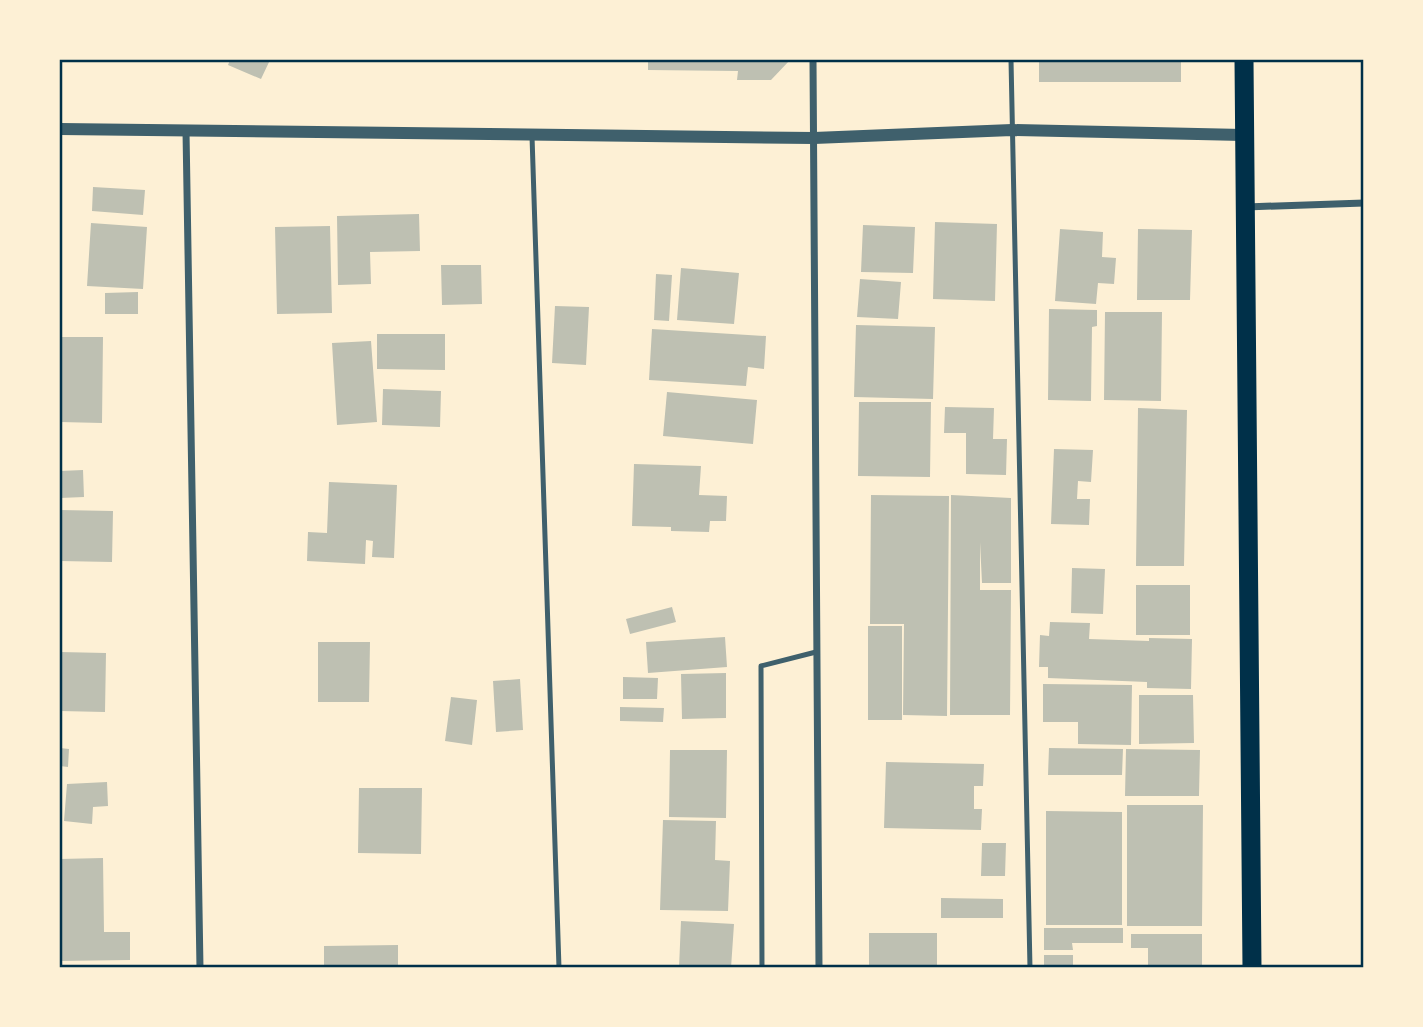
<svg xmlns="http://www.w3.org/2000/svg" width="1423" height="1027" font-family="Overpass,sans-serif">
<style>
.building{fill:#bec0b2}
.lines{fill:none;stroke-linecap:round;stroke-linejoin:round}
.service{stroke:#3f606c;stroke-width:5}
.minor{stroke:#3f606c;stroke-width:7}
.tertiary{stroke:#3f606c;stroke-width:12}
.trunk{stroke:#003049;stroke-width:19}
.neatline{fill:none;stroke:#003049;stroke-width:2.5}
</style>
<rect width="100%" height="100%" fill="#fdf0d5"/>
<path class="building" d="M 230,60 L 270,60 L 261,79 L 228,65 Z
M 648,60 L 790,60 L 771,80 L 737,80 L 738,71 L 648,70 Z
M 1039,60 L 1181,60 L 1181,82 L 1039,82 Z
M 93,187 L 145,190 L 143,215 L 92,211 Z
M 419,214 L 420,251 L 370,252 L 371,284 L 338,285 L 337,216 Z
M 935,222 L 997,224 L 995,301 L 933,299 Z
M 91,223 L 147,227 L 143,289 L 87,286 Z
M 863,225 L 915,227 L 913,273 L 861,272 Z
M 330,226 L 332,313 L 277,314 L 275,227 Z
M 1060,229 L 1103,232 L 1102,257 L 1116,258 L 1114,284 L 1098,283 L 1096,304 L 1055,301 Z
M 1138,229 L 1192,230 L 1190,300 L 1137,300 Z
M 441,265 L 481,265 L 482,304 L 442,305 Z
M 681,268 L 739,273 L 734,324 L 677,320 Z
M 656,274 L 672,275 L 669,321 L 654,320 Z
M 860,279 L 901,282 L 898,319 L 857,317 Z
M 138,292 L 138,314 L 105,314 L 105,293 Z
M 555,306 L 589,307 L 586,365 L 552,363 Z
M 1049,309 L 1097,310 L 1097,326 L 1092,327 L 1091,401 L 1048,400 Z
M 1105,312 L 1162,312 L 1161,401 L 1104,400 Z
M 856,325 L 935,327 L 933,399 L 854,397 Z
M 652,329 L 766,336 L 764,369 L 748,367 L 746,386 L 649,380 Z
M 377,334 L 445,334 L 445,370 L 377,369 Z
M 60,337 L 103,337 L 102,423 L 60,422 Z
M 371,341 L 377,422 L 337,425 L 332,343 Z
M 383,389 L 441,391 L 440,427 L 382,425 Z
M 667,392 L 757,400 L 753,444 L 663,436 Z
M 859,402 L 931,402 L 930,477 L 858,476 Z
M 945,407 L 994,408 L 993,439 L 1007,439 L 1006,475 L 966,474 L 966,433 L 944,433 Z
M 1138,408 L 1187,410 L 1184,566 L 1136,566 Z
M 1054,449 L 1093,450 L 1091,482 L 1078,481 L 1077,499 L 1090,499 L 1089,525 L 1051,524 Z
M 634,464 L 701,466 L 699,495 L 727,496 L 726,521 L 710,521 L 709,532 L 671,531 L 671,527 L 632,526 Z
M 83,470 L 84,497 L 60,498 L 60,471 Z
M 329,482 L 397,485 L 394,558 L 372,557 L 373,541 L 366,540 L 365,564 L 307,561 L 308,532 L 327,533 Z
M 871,495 L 949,496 L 947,716 L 903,715 L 904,624 L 870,624 Z
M 951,495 L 1011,498 L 1011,583 L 982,583 L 980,542 L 980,590 L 1011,590 L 1010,715 L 950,715 Z
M 60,510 L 113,511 L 112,562 L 60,561 Z
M 1072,568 L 1105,569 L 1103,614 L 1071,613 Z
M 1136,585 L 1190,585 L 1190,635 L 1136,635 Z
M 672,607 L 676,622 L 630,634 L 626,619 Z
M 1050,622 L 1090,623 L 1089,639 L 1149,641 L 1149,638 L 1192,639 L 1191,689 L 1147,688 L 1147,682 L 1048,678 L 1048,667 L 1039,667 L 1040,635 L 1049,636 Z
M 868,626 L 902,626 L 902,720 L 868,720 Z
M 725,637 L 727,667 L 648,673 L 646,642 Z
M 318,642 L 370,642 L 369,702 L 318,702 Z
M 60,652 L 106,653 L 105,712 L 60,711 Z
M 726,673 L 726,718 L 682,719 L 681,674 Z
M 623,677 L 658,678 L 657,699 L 623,699 Z
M 520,679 L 523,730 L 496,732 L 493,681 Z
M 1043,684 L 1132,685 L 1131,745 L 1078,744 L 1078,722 L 1043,722 Z
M 1139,695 L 1193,695 L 1194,743 L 1139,744 Z
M 451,697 L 477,700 L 472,745 L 445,741 Z
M 620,707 L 664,708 L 663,722 L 620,721 Z
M 60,748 L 69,749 L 68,767 L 60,766 Z
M 1049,748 L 1123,749 L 1122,775 L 1048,775 Z
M 1126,749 L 1200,750 L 1199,796 L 1125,796 Z
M 670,750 L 727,750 L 726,818 L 669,817 Z
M 886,762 L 984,764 L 983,786 L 974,786 L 974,809 L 982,809 L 981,830 L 884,828 Z
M 107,782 L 108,806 L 93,807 L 92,824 L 64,821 L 67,784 Z
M 359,788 L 422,788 L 421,854 L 358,853 Z
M 1127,805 L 1203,805 L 1202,926 L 1127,926 Z
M 1046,811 L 1122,812 L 1122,925 L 1046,925 Z
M 663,820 L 716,821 L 715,860 L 730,861 L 728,911 L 660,910 Z
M 982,843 L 1006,843 L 1005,876 L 981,876 Z
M 103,858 L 104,932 L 130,932 L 130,960 L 60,961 L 60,859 Z
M 941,898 L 1003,899 L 1003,918 L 941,918 Z
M 681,921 L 734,924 L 731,968 L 679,968 Z
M 1044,928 L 1123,928 L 1123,943 L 1072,943 L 1073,950 L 1044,950 Z
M 869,933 L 937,933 L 937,968 L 869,968 Z
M 1131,934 L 1202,934 L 1202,968 L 1148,968 L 1148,948 L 1131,948 Z
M 398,945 L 398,968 L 324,968 L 324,946 Z
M 1044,955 L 1073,955 L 1073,968 L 1044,968 Z"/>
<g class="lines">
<path class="service" d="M 1011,60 L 1030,968
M 532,136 L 559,968
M 762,968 L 761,666 L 816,652"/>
<path class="minor" d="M 813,60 L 819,968
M 186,131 L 200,968
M 1246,207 L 1364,203"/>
<path class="tertiary" d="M 60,129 L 814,138 L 1012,130 L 1243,135"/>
<path class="trunk" d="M 1244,60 L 1252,968"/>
</g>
<rect width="1423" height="1027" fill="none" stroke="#fdf0d5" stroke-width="122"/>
<rect x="61" y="61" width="1301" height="905" class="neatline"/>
</svg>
